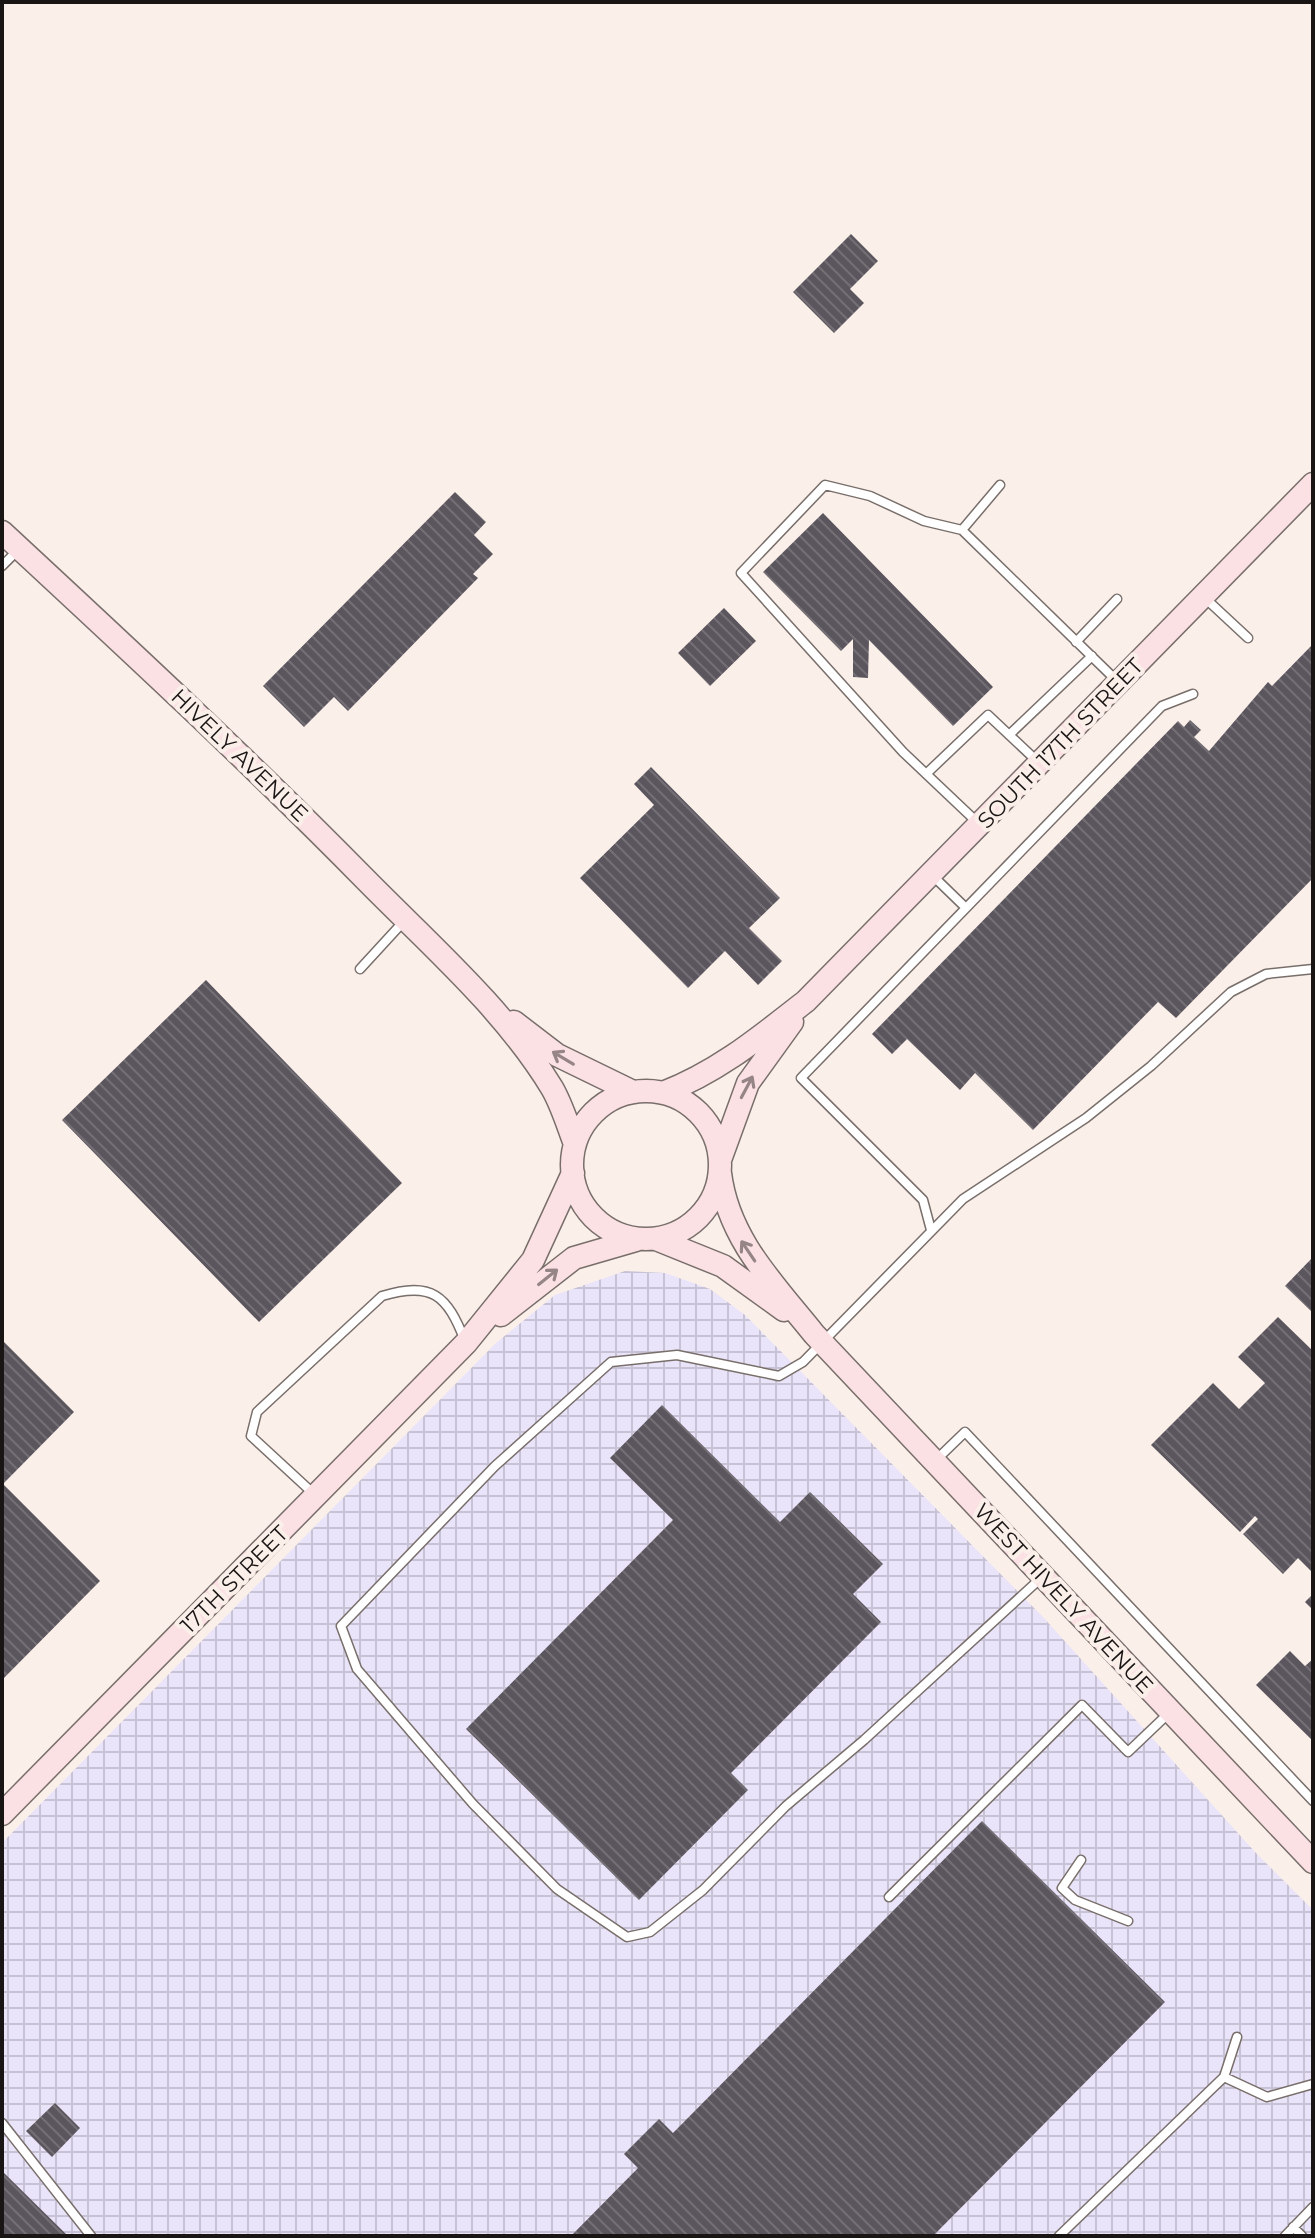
<svg xmlns="http://www.w3.org/2000/svg" width="1315" height="2238" font-family="Montserrat,sans-serif">
<style>
.industrial{fill:url(#industrial-grid)}
.building{fill:url(#building-back-hatch)}
.lines{fill:none;stroke-linecap:round;stroke-linejoin:round}
.lane-casing{stroke:#786e6a;stroke-width:11}
.secondary-casing{stroke:#786e6a;stroke-width:25}
.lane{stroke:#fff;stroke-width:8}
.secondary{stroke:#fbe1e4;stroke-width:22}
.oneway{stroke:#958586}
.labels{text-anchor:middle;stroke-width:8;stroke-linejoin:round;paint-order:stroke}
.street-label{font-size:22px;fill:#191514;stroke:#fbefea}
</style>
<defs>
<pattern id="industrial-grid" width="8" height="8" patternUnits="userSpaceOnUse" patternTransform="scale(2)"><rect width="8" height="8" fill="#e9e4fa"/><path d="M0 4h8M4 0v8" fill="none" stroke="#c7c3d5"/></pattern>
<pattern id="building-back-hatch" width="6" height="6" patternUnits="userSpaceOnUse" patternTransform="scale(2)"><rect width="6" height="6" fill="#5b565e"/><path d="M-1 5l2 2M0 0l6 6M5-1l2 2" fill="none" stroke="#736f74"/></pattern>
</defs>
<rect width="100%" height="100%" fill="#fbefea"/>
<path class="industrial" d="M 625,1271 L 665,1273 L 710,1289 L 745,1315 L 1043,1617 L 1255,1852 L 1313,1910 L 1313,2236 L 2,2236 L 2,1843 L 496,1343 L 555,1295 Z"/>
<path class="building" d="M 851,234 L 878,261 L 850,289 L 864,303 L 834,333 L 793,292 Z
M 455,492 L 486,522 L 474,535 L 493,554 L 473,574 L 478,578 L 348,711 L 334,697 L 304,727 L 263,686 Z
M 823,513 L 993,687 L 953,726 L 869,640 L 868,678 L 853,677 L 853,639 L 841,651 L 763,572 Z
M 724,608 L 756,641 L 710,686 L 678,653 Z
M 1313,644 L 1313,878 L 1176,1018 L 1158,1002 L 1033,1130 L 975,1073 L 960,1090 L 907,1039 L 892,1054 L 872,1034 L 1178,721 L 1184,727 L 1190,720 L 1201,730 L 1194,737 L 1209,751 L 1268,682 L 1272,686 Z
M 651,767 L 780,898 L 749,928 L 782,961 L 758,985 L 725,951 L 688,988 L 580,878 L 654,805 L 634,784 Z
M 206,980 L 402,1183 L 259,1322 L 62,1120 Z
M 1313,1257 L 1313,1313 L 1285,1286 Z
M 1278,1317 L 1313,1351 L 1313,1573 L 1298,1558 L 1283,1574 L 1243,1534 L 1258,1519 L 1255,1516 L 1240,1532 L 1151,1445 L 1213,1383 L 1239,1409 L 1265,1383 L 1238,1357 Z
M 2,1340 L 74,1412 L 3,1484 L 100,1581 L 2,1680 Z
M 662,1405 L 780,1522 L 810,1492 L 883,1564 L 853,1594 L 881,1622 L 731,1773 L 748,1790 L 639,1900 L 466,1729 L 673,1520 L 610,1458 Z
M 1313,1594 L 1313,1610 L 1305,1602 Z
M 1290,1651 L 1305,1666 L 1313,1659 L 1313,1741 L 1256,1685 Z
M 982,1821 L 1165,2002 L 933,2236 L 571,2236 L 638,2168 L 624,2154 L 659,2119 L 673,2133 Z
M 55,2103 L 80,2128 L 52,2157 L 26,2131 Z
M 2,2171 L 68,2236 L 2,2236 Z"/>
<g class="lines">
<defs>
<path id="lane" d="M 962,530 L 1000,485
M 2,566 L 18,550
M 1205,598 L 1248,638
M 1076,642 L 1117,599
M 1009,735 L 1092,656
M 926,774 L 988,715 L 1039,763
M 979,824 L 903,752 L 741,573 L 825,485 L 870,496 L 924,521 L 962,530 L 1118,682
M 932,875 L 966,908
M 360,969 L 405,920
M 931,1230 L 923,1200 L 801,1078 L 1162,706 L 1193,694
M 936,1460 L 965,1432 L 1313,1801
M 315,1495 L 251,1436 L 257,1412 L 382,1296 C 432,1281 447,1295 465,1341
M 1041,1578 L 864,1740 L 786,1806 L 703,1890 L 650,1932 L 627,1937 L 557,1889 L 473,1804 L 357,1669 L 341,1626 L 495,1466 L 611,1362 L 677,1355 L 779,1376 L 803,1362 L 963,1199 L 1086,1118 L 1151,1066 L 1231,992 L 1266,974 L 1313,969
M 1081,1860 L 1062,1888 L 1075,1900 L 1128,1921
M 889,1897 L 1082,1705 L 1128,1752 L 1170,1712
M 1224,2077 L 1237,2037
M 2,2123 L 91,2236
M 1293,2227 L 1302,2236
M 1059,2236 L 1224,2077 L 1267,2097 L 1313,2084
M 1285,2236 L 1313,2207"/>
<path id="secondary" d="M 2,532 C 125,646 248,760 366,880 C 430,945 504,1009 552,1088 C 562,1105 568,1126 575,1144
M 514,1022 L 557,1055 L 633,1092
M572 1165a74 74 0 1 1 148 0a74 74 0 1 1-148 0Z
M 663,1093 C 718,1072 760,1037 806,1001 L 1313,484
M 720,1160 L 748,1083 L 792,1022
M 720,1173 C 728,1239 774,1284 814,1334 L 1313,1862
M 656,1239 L 723,1266 L 784,1310
M 501,1315 L 574,1258 L 636,1240
M 2,1814 L 466,1343 L 533,1260 L 573,1173"/>
</defs>
<use href="#lane" class="lane-casing"/>
<use href="#secondary" class="secondary-casing"/>
<use href="#lane" class="lane"/>
<use href="#secondary" class="secondary"/>
</g>
<defs><path id="oneway-shaft" d="M-6 0H5M1.5-3L5.5 0L1.5 3" fill="none" stroke-width="1.6" stroke-linecap="round" stroke-linejoin="round" transform="scale(2)"/></defs>
<g class="oneway">
<use href="#oneway-shaft" transform="translate(563 1058) rotate(-149)"/>
<use href="#oneway-shaft" transform="translate(747 1087) rotate(-62)"/>
<use href="#oneway-shaft" transform="translate(748 1251) rotate(-124)"/>
<use href="#oneway-shaft" transform="translate(548 1277) rotate(-39)"/>
</g>
<g class="labels">
<g class="street-label">
<text transform="translate(1060 743) rotate(-46)" y="8">SOUTH 17TH STREET</text>
<text transform="translate(240 755) rotate(44)" y="8">HIVELY AVENUE</text>
<text transform="translate(234 1579) rotate(-45)" y="8">17TH STREET</text>
<text transform="translate(1064 1598) rotate(47)" y="8">WEST HIVELY AVENUE</text>
</g>
</g>
<rect width="1315" height="2238" fill="none" stroke="#191514" stroke-width="8"/>
</svg>
